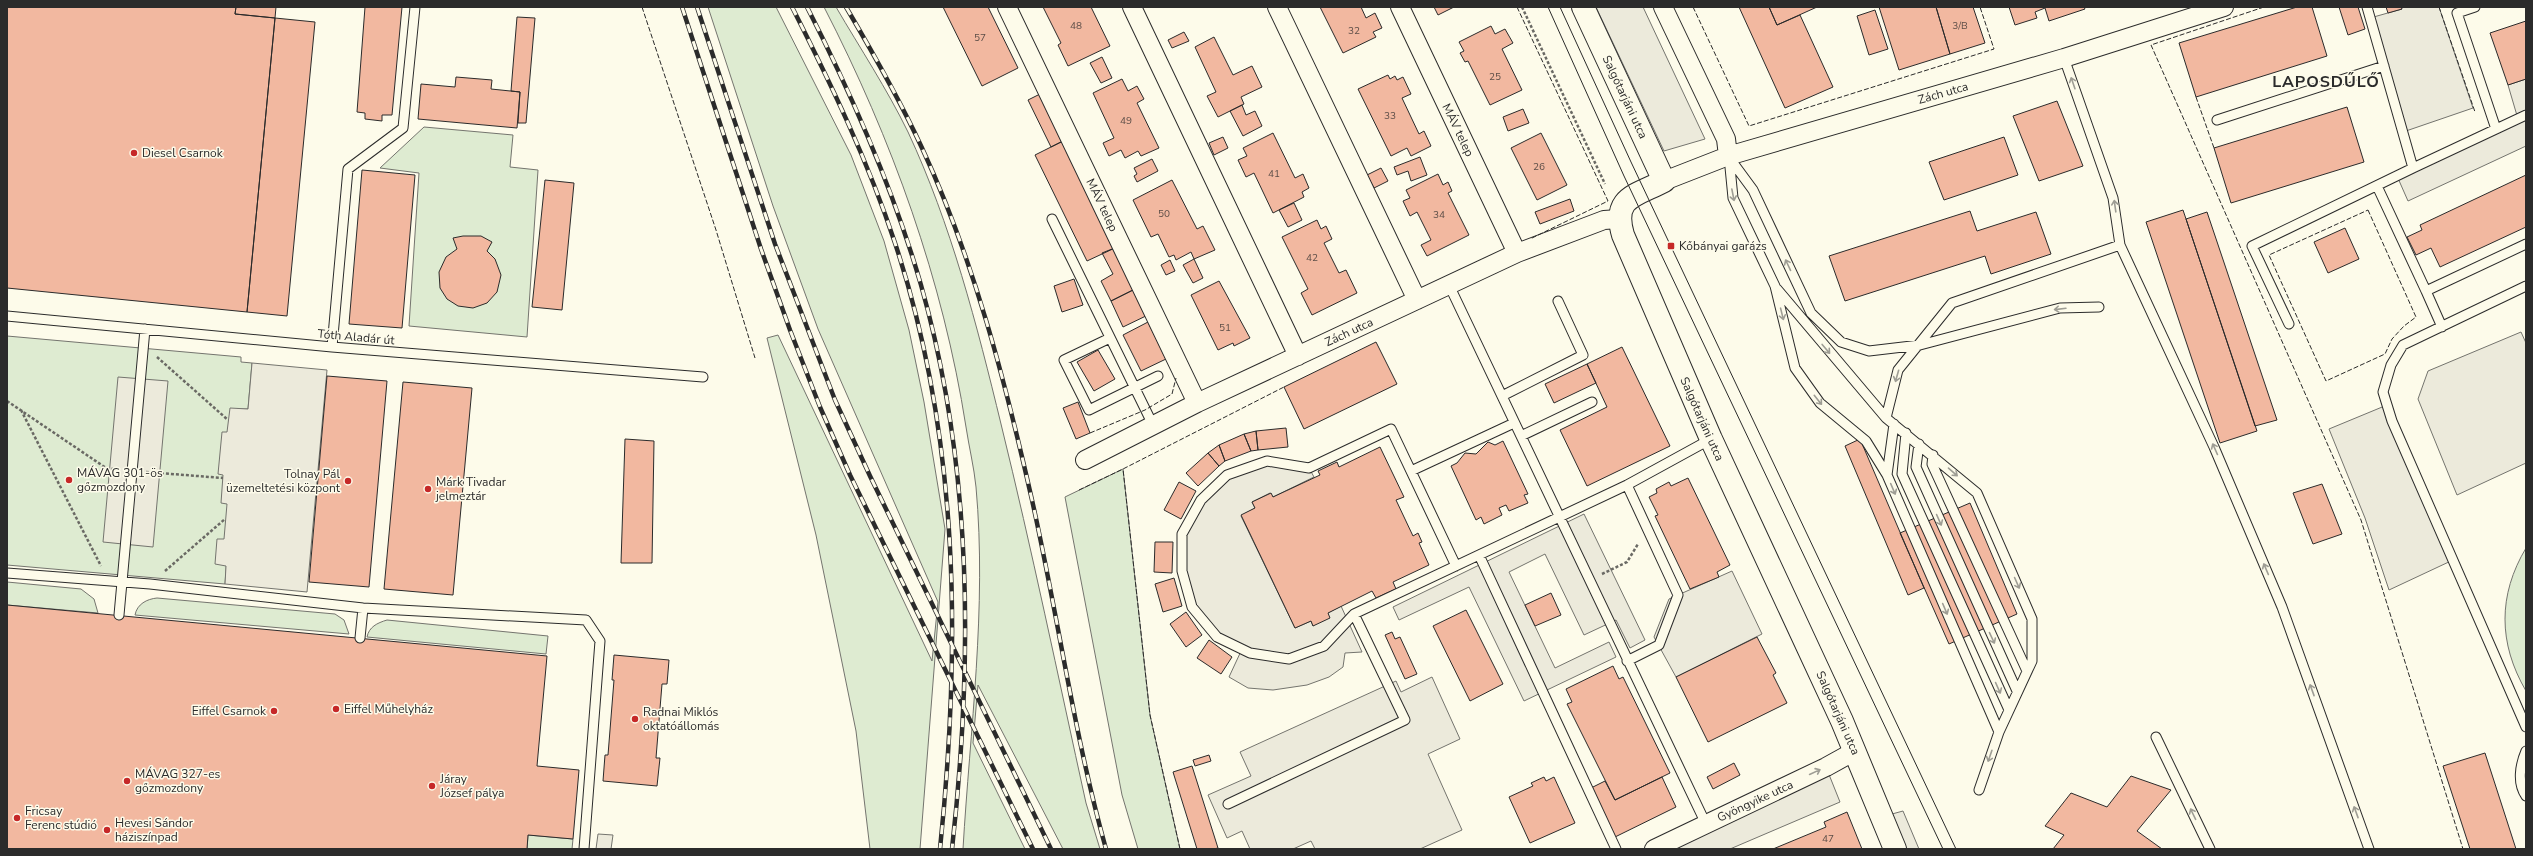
<svg xmlns="http://www.w3.org/2000/svg" width="2533" height="856" font-family="'Nunito Sans',sans-serif">
<style>
.green{fill:#deebd1;stroke:#74746e}
.parking{fill:#eceadb;stroke:#74746e}
.building{fill:#f2b8a0;stroke:#2b2b2b}
.lines{fill:none;stroke-linecap:round;stroke-linejoin:round}
.service-casing{stroke:#2b2b2b;stroke-width:11}
.minor-casing{stroke:#2b2b2b;stroke-width:20}
.tertiary-casing{stroke:#2b2b2b;stroke-width:24}
.path{stroke:#6a6964;stroke-width:2.5;stroke-dasharray:3 2;stroke-linecap:butt}
.service{stroke:#fdfbea;stroke-width:9}
.minor{stroke:#fdfbea;stroke-width:18}
.tertiary{stroke:#fdfbea;stroke-width:22}
.tram{stroke:#2b2b2b;stroke-width:1}
.rail-casing{stroke:#2b2b2b;stroke-width:4.5}
.rail{stroke:#fdfbea;stroke-width:3;stroke-dasharray:9;stroke-linecap:butt}
.fence{stroke:#2b2b2b;stroke-width:1;stroke-dasharray:5 2;stroke-linecap:butt}
.oneway{stroke:#9e9d94}
.poi-dot{fill:#c62828;stroke:#fdfbea;stroke-width:1.5}
.labels{text-anchor:middle;stroke-width:3;stroke-linejoin:round;paint-order:stroke}
.number-label{font-size:10px;fill:#5d4e48}
.street-label{font-size:12px;fill:#2b2b2b;stroke:#fdfbea}
.poi-label{font-size:12px;fill:#2b2b2b;stroke:#fdfbea;text-anchor:start}
.district-label{font-size:16px;font-weight:bold;letter-spacing:1px;fill:#2b2b2b;stroke:#fdfbea}
</style>
<rect width="100%" height="100%" fill="#fdfbea"/>
<path class="green" d="M 708,7 L 776,7 L 851,155 L 884,241 L 909,330 L 924,402 L 945,529 L 920,849 L 870,849 L 856,731 L 816,535 L 767,338 L 778,335 L 932,661 L 938,602 L 818,329 L 773,206 Z
M 824,7 L 836,7 C 860,48 887,89 908,132 C 951,224 977,325 1001,424 C 1032,550 1058,676 1086,803 L 1100,849 L 1063,849 L 978,685 L 973,743 L 1025,849 L 963,849 C 970,729 987,608 976,487 C 974,467 969,447 966,427 C 943,280 892,139 824,7 Z
M 424,127 L 513,135 L 510,167 L 538,170 L 527,337 L 409,326 L 419,173 L 380,168 Z
M 7,336 L 241,357 L 241,362 L 252,363 L 248,409 L 237,409 L 225,584 L 7,565 Z
M 1123,469 L 1150,715 L 1180,849 L 1138,849 L 1122,795 L 1065,497 Z
M 2526,548 L 2526,691 C 2498,643 2498,595 2526,548 Z
M 7,582 L 81,589 L 94,599 L 98,613 L 7,605 Z
M 157,598 L 335,614 L 344,620 L 349,634 L 135,615 C 137,604 147,599 157,598 Z
M 387,620 L 548,636 L 546,654 L 367,637 C 369,627 377,623 387,620 Z
M 528,835 L 573,839 L 572,849 L 527,849 Z"/>
<path class="parking" d="M 1596,7 L 1643,7 L 1705,139 L 1664,151 Z
M 2401,7 L 2439,7 L 2473,108 L 2403,132 L 2370,18 L 2402,9 Z
M 2526,79 L 2526,146 L 2408,201 L 2397,176 L 2518,119 L 2508,85 Z
M 2521,332 L 2526,343 L 2526,463 L 2457,495 L 2418,399 L 2428,371 Z
M 252,363 L 327,370 L 307,592 L 225,584 L 226,566 L 215,564 L 217,539 L 224,539 L 227,504 L 221,503 L 223,475 L 218,474 L 222,432 L 227,432 L 230,408 L 248,409 Z
M 118,377 L 168,381 L 153,547 L 103,542 Z
M 2387,405 L 2453,560 L 2389,590 L 2365,518 L 2329,429 Z
M 1267,461 L 1309,468 L 1314,477 L 1273,497 L 1270,493 L 1252,502 L 1255,508 L 1241,516 L 1295,628 L 1311,621 L 1313,626 L 1328,613 L 1341,606 L 1362,652 L 1345,653 L 1343,667 L 1329,677 L 1307,685 L 1273,690 L 1248,688 L 1229,677 L 1242,649 L 1217,637 L 1192,607 L 1182,571 L 1182,534 L 1201,500 L 1227,475 Z
M 1584,514 L 1645,640 L 1630,648 L 1616,620 L 1584,635 L 1545,554 L 1509,572 L 1555,668 L 1609,642 L 1616,657 L 1524,701 L 1469,587 L 1399,620 L 1393,607 Z
M 1732,571 L 1762,634 L 1676,677 L 1654,637 L 1669,599 Z
M 1432,677 L 1460,739 L 1428,754 L 1462,830 L 1420,849 L 1315,849 L 1311,841 L 1293,849 L 1250,849 L 1242,831 L 1227,838 L 1208,795 L 1251,776 L 1240,752 L 1396,681 L 1401,692 Z
M 1826,767 L 1840,802 L 1730,849 L 1666,849 Z
M 1903,811 L 1919,849 L 1895,849 L 1881,817 Z
M 598,834 L 613,835 L 611,849 L 596,849 Z"/>
<path class="building" d="M 7,7 L 236,7 L 235,14 L 275,18 L 247,312 L 7,288 Z
M 236,7 L 276,7 L 275,18 L 235,14 Z
M 365,7 L 402,7 L 392,115 L 382,115 L 382,121 L 365,119 L 365,113 L 357,112 Z
M 943,7 L 988,7 L 1018,68 L 982,86 Z
M 1043,7 L 1091,7 L 1110,46 L 1068,66 L 1058,45 L 1061,43 Z
M 1320,7 L 1361,7 L 1366,18 L 1375,13 L 1382,28 L 1373,32 L 1376,37 L 1343,53 Z
M 1434,7 L 1454,7 L 1438,15 Z
M 1739,7 L 1769,7 L 1777,25 L 1800,15 L 1833,87 L 1785,108 Z
M 1769,7 L 1817,7 L 1777,25 Z
M 1879,7 L 1936,7 L 1950,54 L 1899,70 Z
M 1936,7 L 1973,7 L 1985,43 L 1950,54 Z
M 2009,7 L 2084,7 L 2085,9 L 2049,21 L 2045,8 L 2035,12 L 2037,18 L 2015,25 Z
M 2297,7 L 2312,7 L 2327,56 L 2196,97 L 2179,43 Z
M 2339,7 L 2358,7 L 2365,29 L 2348,35 Z
M 2386,7 L 2401,7 L 2402,9 L 2388,13 Z
M 1875,10 L 1888,49 L 1869,55 L 1857,16 Z
M 517,17 L 535,18 L 526,123 L 518,123 L 520,92 L 511,91 Z
M 275,18 L 315,22 L 287,316 L 247,312 Z
M 2526,21 L 2526,79 L 2508,85 L 2490,33 Z
M 1491,26 L 1495,34 L 1505,29 L 1513,43 L 1502,49 L 1522,90 L 1490,105 L 1468,61 L 1465,62 L 1460,53 L 1464,51 L 1459,42 Z
M 1184,32 L 1189,41 L 1172,48 L 1168,40 Z
M 1214,37 L 1233,75 L 1252,66 L 1262,87 L 1241,97 L 1244,104 L 1218,117 L 1207,96 L 1216,92 L 1195,47 Z
M 1102,57 L 1112,78 L 1101,83 L 1090,63 Z
M 1388,75 L 1390,79 L 1395,76 L 1397,80 L 1403,77 L 1411,94 L 1402,98 L 1419,134 L 1424,131 L 1431,146 L 1411,156 L 1407,148 L 1391,156 L 1358,89 Z
M 456,77 L 492,80 L 491,89 L 520,92 L 517,128 L 418,119 L 421,84 L 455,87 Z
M 1122,79 L 1128,91 L 1137,86 L 1144,99 L 1137,103 L 1159,148 L 1141,156 L 1138,151 L 1125,158 L 1121,150 L 1109,156 L 1103,143 L 1114,138 L 1093,93 Z
M 1042,93 L 1065,140 L 1051,147 L 1028,100 Z
M 2057,101 L 2083,166 L 2039,181 L 2013,116 Z
M 1242,105 L 1246,115 L 1255,111 L 1262,126 L 1243,136 L 1230,111 Z
M 2347,107 L 2364,162 L 2231,203 L 2214,148 Z
M 1523,109 L 1529,123 L 1508,131 L 1503,117 Z
M 1273,133 L 1295,178 L 1303,174 L 1309,188 L 1302,192 L 1304,197 L 1273,213 L 1254,173 L 1246,177 L 1238,160 L 1247,156 L 1243,148 Z
M 1541,133 L 1567,185 L 1537,200 L 1511,148 Z
M 1223,137 L 1228,148 L 1214,155 L 1209,143 Z
M 2004,137 L 2018,175 L 1944,200 L 1929,162 Z
M 1065,140 L 1117,247 L 1087,261 L 1035,155 Z
M 1420,157 L 1427,175 L 1411,181 L 1408,171 L 1397,175 L 1394,167 Z
M 1152,159 L 1158,171 L 1137,182 L 1134,176 L 1137,174 L 1134,168 Z
M 1381,168 L 1388,181 L 1374,188 L 1367,175 Z
M 362,170 L 415,175 L 402,328 L 349,324 Z
M 1438,174 L 1443,185 L 1448,182 L 1452,191 L 1448,193 L 1469,235 L 1427,256 L 1421,245 L 1431,240 L 1417,212 L 1410,216 L 1403,201 L 1410,198 L 1406,190 Z
M 2526,175 L 2526,227 L 2440,267 L 2431,248 L 2416,255 L 2407,237 L 2422,230 L 2420,225 Z
M 545,180 L 574,183 L 562,310 L 532,307 Z
M 1172,180 L 1197,229 L 1203,226 L 1215,250 L 1194,259 L 1191,252 L 1176,260 L 1174,255 L 1169,257 L 1158,234 L 1151,237 L 1133,200 Z
M 1570,199 L 1574,211 L 1540,224 L 1535,212 Z
M 1294,203 L 1302,220 L 1288,227 L 1279,210 Z
M 2183,210 L 2257,431 L 2220,443 L 2146,222 Z
M 1970,211 L 1977,231 L 2036,212 L 2051,254 L 1991,274 L 1985,256 L 1845,301 L 1829,256 Z
M 2207,212 L 2277,420 L 2255,426 L 2186,219 Z
M 1317,220 L 1321,229 L 1326,226 L 1332,239 L 1324,243 L 1339,273 L 1346,270 L 1357,293 L 1312,315 L 1301,293 L 1308,289 L 1282,237 Z
M 2345,228 L 2359,259 L 2328,273 L 2314,242 Z
M 463,236 L 481,236 L 492,242 L 487,251 L 495,259 L 501,275 L 497,292 L 487,303 L 473,308 L 458,306 L 447,299 L 440,288 L 439,272 L 446,257 L 457,249 L 453,238 Z
M 1117,247 L 1137,288 L 1111,301 L 1101,281 L 1113,274 L 1102,253 Z
M 1194,259 L 1203,278 L 1193,283 L 1183,265 Z
M 1170,260 L 1175,271 L 1166,275 L 1161,265 Z
M 1074,279 L 1083,305 L 1062,312 L 1054,286 Z
M 1219,281 L 1250,338 L 1234,346 L 1233,343 L 1218,350 L 1191,295 Z
M 1137,288 L 1150,314 L 1123,327 L 1111,301 Z
M 1148,322 L 1166,359 L 1141,371 L 1123,335 Z
M 1376,342 L 1397,384 L 1304,429 L 1284,387 Z
M 1622,347 L 1670,446 L 1587,486 L 1560,430 L 1607,407 L 1587,364 Z
M 1098,350 L 1115,379 L 1094,391 L 1077,362 Z
M 1587,364 L 1596,383 L 1554,403 L 1545,384 Z
M 327,376 L 387,381 L 369,587 L 309,582 Z
M 403,382 L 472,388 L 453,595 L 384,589 Z
M 1078,402 L 1090,433 L 1076,439 L 1063,408 Z
M 1286,428 L 1288,447 L 1258,450 L 1256,431 Z
M 1256,431 L 1258,450 L 1251,451 L 1244,434 Z
M 1244,434 L 1251,451 L 1225,461 L 1219,445 Z
M 625,439 L 654,441 L 652,563 L 621,563 Z
M 1860,439 L 1924,588 L 1908,595 L 1845,446 Z
M 1503,441 L 1528,494 L 1524,495 L 1528,503 L 1509,511 L 1506,505 L 1499,508 L 1502,515 L 1484,524 L 1481,517 L 1476,520 L 1451,466 L 1457,463 L 1465,453 L 1476,454 L 1488,442 L 1495,445 Z
M 1219,445 L 1225,461 L 1219,466 L 1208,453 Z
M 1380,447 L 1404,497 L 1396,500 L 1413,536 L 1418,533 L 1422,542 L 1419,543 L 1429,565 L 1393,582 L 1396,589 L 1376,598 L 1372,591 L 1328,613 L 1330,618 L 1313,626 L 1311,621 L 1295,628 L 1241,515 L 1255,508 L 1252,502 L 1271,493 L 1273,497 L 1320,475 L 1318,471 L 1337,462 L 1339,467 Z
M 1208,453 L 1219,466 L 1198,486 L 1186,473 Z
M 1688,478 L 1730,565 L 1717,572 L 1719,577 L 1690,589 L 1655,516 L 1658,515 L 1649,497 L 1657,493 L 1656,489 L 1669,482 L 1671,486 Z
M 1179,482 L 1196,491 L 1181,519 L 1164,510 Z
M 2322,484 L 2342,534 L 2313,544 L 2293,493 Z
M 1970,503 L 2017,614 L 1949,644 L 1900,533 Z
M 1155,542 L 1173,542 L 1172,573 L 1154,572 Z
M 1174,578 L 1182,606 L 1163,612 L 1155,584 Z
M 1551,593 L 1561,615 L 1535,626 L 1525,605 Z
M 7,605 L 547,656 L 537,766 L 579,770 L 573,839 L 528,835 L 527,849 L 7,849 Z
M 1466,610 L 1503,684 L 1470,701 L 1433,626 Z
M 1186,612 L 1202,635 L 1186,647 L 1170,624 Z
M 1392,632 L 1395,639 L 1400,637 L 1417,674 L 1405,679 L 1385,635 Z
M 1757,637 L 1776,673 L 1773,675 L 1787,703 L 1708,742 L 1676,677 Z
M 1209,640 L 1232,657 L 1221,674 L 1197,658 Z
M 614,655 L 669,660 L 667,684 L 662,684 L 656,758 L 660,758 L 657,786 L 603,781 L 605,755 L 608,755 L 614,680 L 612,680 Z
M 1613,666 L 1619,679 L 1623,677 L 1670,773 L 1615,800 L 1567,704 L 1572,702 L 1566,689 Z
M 2485,753 L 2516,849 L 2470,849 L 2443,766 Z
M 1209,755 L 1211,761 L 1195,766 L 1193,760 Z
M 1734,763 L 1740,775 L 1713,789 L 1707,777 Z
M 1192,766 L 1218,848 L 1214,849 L 1197,849 L 1173,772 Z
M 2131,776 L 2171,790 L 2137,831 L 2162,849 L 2053,849 L 2064,835 L 2045,826 L 2071,793 L 2107,807 Z
M 1544,777 L 1546,781 L 1554,777 L 1575,823 L 1530,843 L 1509,797 L 1533,786 L 1531,783 Z
M 1662,777 L 1676,807 L 1615,837 L 1591,788 L 1605,781 L 1615,800 Z
M 1847,812 L 1862,849 L 1773,849 L 1826,827 L 1824,822 Z"/>
<g class="lines">
<defs>
<path id="service" d="M 2367,7 L 2413,168 L 2526,115
M 2475,7 L 2457,13 L 2496,129
M 2064,58 L 2113,198 L 2120,245
M 2217,120 L 2384,66
M 1728,156 L 1753,190 L 1811,313 L 1841,342 L 1869,351 L 1920,345 L 2060,308 L 2099,307
M 1729,157 L 1733,198 L 1775,286 L 1795,368 L 1820,403 L 1866,441 L 1887,475
M 2377,186 L 2426,291 L 2526,244
M 1052,219 L 1153,425
M 1449,285 L 1706,824
M 2526,286 L 2403,345 L 2391,365 L 2383,392 L 2392,421 L 2526,727
M 1777,289 L 1886,418
M 2426,291 L 2442,327
M 7,316 L 332,347 L 703,377
M 2289,324 L 2252,246 L 2413,168
M 1110,338 L 1064,360 L 1089,410 L 1158,376
M 332,347 L 348,169 L 403,128 L 415,7
M 1502,396 L 1583,355 L 1558,301
M 1894,424 L 1887,475 L 1999,732
M 1906,433 L 1902,474 L 2009,710
M 1521,436 L 1592,402
M 1919,444 L 1916,467 L 2017,691
M 1933,455 L 1932,464 L 2027,671
M 1411,471 L 1514,423
M 1479,555 L 1616,849
M 7,573 L 150,584 L 363,608 L 586,620 L 600,641 L 584,849
M 1354,614 L 1324,646 L 1289,659 L 1250,653 L 1217,637 L 1192,607 L 1182,571 L 1182,534 L 1201,500 L 1227,475 L 1267,461 L 1309,468 L 1391,429 L 1456,566
M 119,615 L 145,329
M 360,638 L 363,608
M 1627,661 L 1659,645 L 1678,595 L 1627,485
M 2156,737 L 2210,849
M 2526,751 C 2520,765 2517,783 2526,796
M 1979,790 L 1999,732 L 2032,661 L 2032,619 L 1977,493 L 1886,418 L 1898,370 L 1952,303 L 2120,245 L 2214,447 L 2282,607 L 2369,849
M 1228,804 L 1405,720 L 1354,614 L 1627,485 L 1711,439"/>
<path id="minor" d="M 1007,7 L 1197,403
M 1132,7 L 1298,356
M 1277,7 L 1417,300
M 1400,7 L 1517,253
M 1663,7 L 1726,139 L 1728,156
M 1664,181 L 1728,156 L 2064,58 L 2224,7
M 1085,460 L 1197,403 L 1517,253 L 1604,220 L 1619,219
M 1654,849 L 1826,767 L 1855,751"/>
<path id="tertiary" d="M 1583,7 L 1664,181 C 1635,196 1612,197 1623,235 L 1711,439 L 1842,721 L 1895,849"/>
</defs>
<use href="#service" class="service-casing"/>
<use href="#minor" class="minor-casing"/>
<use href="#tertiary" class="tertiary-casing"/>
<path class="path" d="M 1522,7 L 1605,184
M 157,357 L 228,420
M 7,401 L 106,468 L 119,470
M 21,410 L 101,566
M 146,472 L 223,478
M 165,571 L 225,519
M 1602,574 L 1627,562 L 1638,544"/>
<use href="#service" class="service"/>
<use href="#minor" class="minor"/>
<use href="#tertiary" class="tertiary"/>
<path class="tram" d="M 1548,7 L 1624,176 L 1943,849
M 1560,7 L 1631,162 L 1956,849"/>
<defs>
<path id="rail" d="M 682,7 L 761,249 L 790,330 L 820,407 L 850,475 L 1033,849
M 697,7 L 775,244 L 835,400 L 870,476 L 1051,849
M 792,7 C 831,84 868,161 895,243 C 960,439 961,646 940,849
M 807,7 C 853,97 893,188 921,285 C 973,468 973,661 952,849
M 846,7 C 873,53 900,100 922,148 C 974,260 1005,381 1032,500 C 1058,616 1074,735 1106,849"/>
</defs>
<use href="#rail" class="rail-casing"/>
<use href="#rail" class="rail"/>
<path class="fence" d="M 642,7 L 716,230 L 755,358
M 1517,7 L 1608,201 L 1530,239
M 1693,7 L 1749,126 L 1994,49 L 1980,7
M 2264,7 L 2151,45 L 2361,520 L 2463,849
M 2439,7 L 2475,112
M 2196,97 L 2214,148
M 2368,210 L 2416,317 L 2404,326 L 2392,339 L 2385,354 L 2326,381 L 2269,255 Z
M 1090,433 L 1145,410 L 1172,394 L 1176,378
M 1079,490 L 1123,469
M 1180,849 L 1150,715 L 1123,469 L 1284,387"/>
</g>
<defs><path id="oneway-shaft" d="M-6 0H5M1.5-3L5.5 0L1.5 3" fill="none" stroke-width="1.6" stroke-linecap="round" stroke-linejoin="round"/></defs>
<g class="oneway">
<use href="#oneway-shaft" transform="translate(2073 83) rotate(-109)"/>
<use href="#oneway-shaft" transform="translate(1733 195) rotate(79)"/>
<use href="#oneway-shaft" transform="translate(2115 206) rotate(-98)"/>
<use href="#oneway-shaft" transform="translate(1788 265) rotate(-115)"/>
<use href="#oneway-shaft" transform="translate(2060 309) rotate(173)"/>
<use href="#oneway-shaft" transform="translate(1782 314) rotate(76)"/>
<use href="#oneway-shaft" transform="translate(1826 349) rotate(50)"/>
<use href="#oneway-shaft" transform="translate(1897 376) rotate(106)"/>
<use href="#oneway-shaft" transform="translate(1818 400) rotate(51)"/>
<use href="#oneway-shaft" transform="translate(2215 449) rotate(-114)"/>
<use href="#oneway-shaft" transform="translate(1953 472) rotate(41)"/>
<use href="#oneway-shaft" transform="translate(1893 489) rotate(67)"/>
<use href="#oneway-shaft" transform="translate(1939 520) rotate(66)"/>
<use href="#oneway-shaft" transform="translate(2266 569) rotate(-113)"/>
<use href="#oneway-shaft" transform="translate(2017 583) rotate(66)"/>
<use href="#oneway-shaft" transform="translate(1945 609) rotate(67)"/>
<use href="#oneway-shaft" transform="translate(1992 638) rotate(65)"/>
<use href="#oneway-shaft" transform="translate(1998 688) rotate(66)"/>
<use href="#oneway-shaft" transform="translate(2312 690) rotate(-110)"/>
<use href="#oneway-shaft" transform="translate(1990 756) rotate(109)"/>
<use href="#oneway-shaft" transform="translate(1815 772) rotate(-25)"/>
<use href="#oneway-shaft" transform="translate(2356 812) rotate(-110)"/>
<use href="#oneway-shaft" transform="translate(2193 814) rotate(-116)"/>
</g>
<g class="poi-dot">
<circle cx="134" cy="153" r="4"/>
<rect x="1667" y="242" width="8" height="8" rx="2"/>
<circle cx="69" cy="480" r="4"/>
<circle cx="348" cy="481" r="4"/>
<circle cx="428" cy="489" r="4"/>
<circle cx="336" cy="709" r="4"/>
<circle cx="274" cy="711" r="4"/>
<circle cx="635" cy="719" r="4"/>
<circle cx="127" cy="781" r="4"/>
<circle cx="432" cy="786" r="4"/>
<circle cx="17" cy="818" r="4"/>
<circle cx="107" cy="830" r="4"/>
</g>
<g class="labels">
<g class="number-label">
<text x="1076" y="29">48</text>
<text x="1960" y="29">3/B</text>
<text x="1354" y="34">32</text>
<text x="980" y="41">57</text>
<text x="1495" y="80">25</text>
<text x="1390" y="119">33</text>
<text x="1126" y="124">49</text>
<text x="1539" y="170">26</text>
<text x="1274" y="177">41</text>
<text x="1164" y="217">50</text>
<text x="1439" y="218">34</text>
<text x="1312" y="261">42</text>
<text x="1225" y="331">51</text>
<text x="1828" y="842">47</text>
</g>
<g class="street-label">
<text transform="translate(1943 93) rotate(-16)" y="4">Zách utca</text>
<text transform="translate(1625 97) rotate(65)" y="4">Salgótarjáni utca</text>
<text transform="translate(1458 130) rotate(64)" y="4">MÁV telep</text>
<text transform="translate(1102 205) rotate(64)" y="4">MÁV telep</text>
<text transform="translate(1349 332) rotate(-25)" y="4">Zách utca</text>
<text transform="translate(356 337) rotate(5)" y="4">Tóth Aladár út</text>
<text transform="translate(1702 419) rotate(66)" y="4">Salgótarjáni utca</text>
<text transform="translate(1838 713) rotate(66)" y="4">Salgótarjáni utca</text>
<text transform="translate(1755 801) rotate(-25)" y="4">Gyöngyike utca</text>
</g>
<g class="poi-label">
<text x="142" y="157">Diesel Csarnok</text>
<text x="1679" y="250">Kőbányai garázs</text>
<text x="77" y="477">MÁVAG 301-ös<tspan x="77" dy="14">gőzmozdony</tspan></text>
<text x="340" y="478" text-anchor="end">Tolnay Pál<tspan x="340" dy="14">üzemeltetési központ</tspan></text>
<text x="436" y="486">Márk Tivadar<tspan x="436" dy="14">jelmeztár</tspan></text>
<text x="344" y="713">Eiffel Műhelyház</text>
<text x="266" y="715" text-anchor="end">Eiffel Csarnok</text>
<text x="643" y="716">Radnai Miklós<tspan x="643" dy="14">oktatóállomás</tspan></text>
<text x="135" y="778">MÁVAG 327-es<tspan x="135" dy="14">gőzmozdony</tspan></text>
<text x="440" y="783">Járay<tspan x="440" dy="14">József pálya</tspan></text>
<text x="25" y="815">Fricsay<tspan x="25" dy="14">Ferenc stúdió</tspan></text>
<text x="115" y="827">Hevesi Sándor<tspan x="115" dy="14">háziszínpad</tspan></text>
</g>
<g class="district-label">
<text x="2326" y="87">LAPOSDŰLŐ</text>
</g>
</g>
<rect width="2533" height="856" fill="none" stroke="#2b2b2b" stroke-width="16"/>
</svg>
